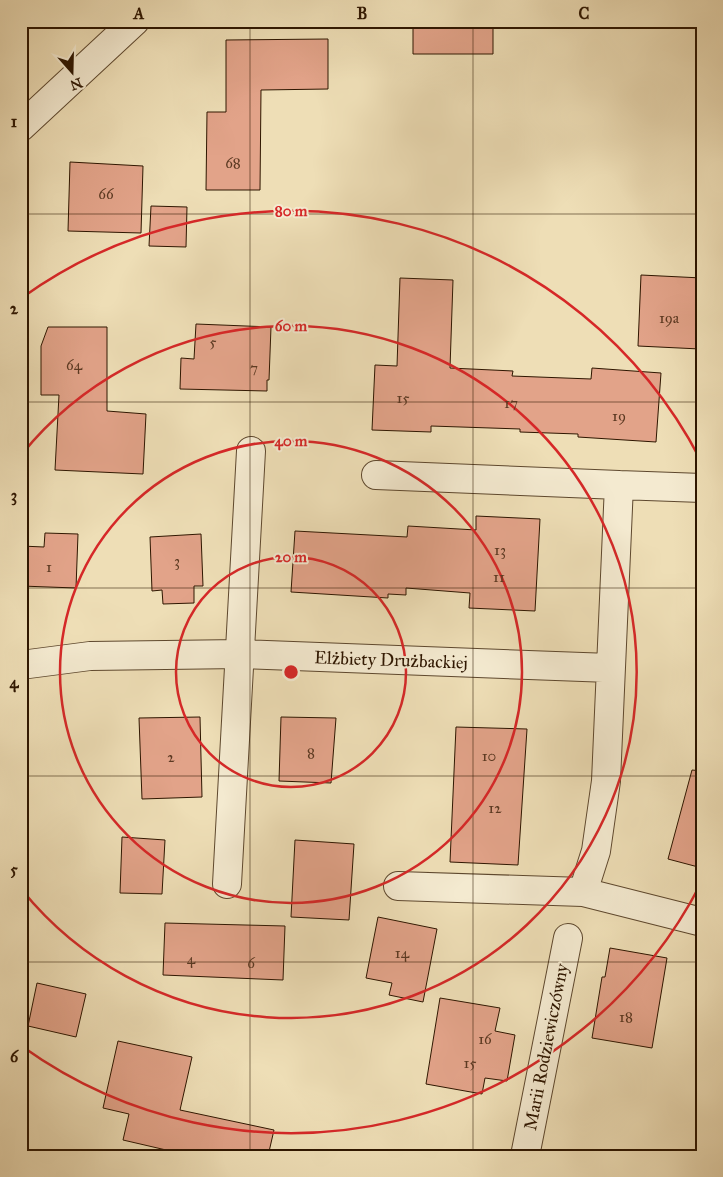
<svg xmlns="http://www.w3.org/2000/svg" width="723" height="1177" font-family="'IM FELL Great Primer',serif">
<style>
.building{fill:#e2a389;stroke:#2e1600}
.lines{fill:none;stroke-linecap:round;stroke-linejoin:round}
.minor-casing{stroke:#5e482e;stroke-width:30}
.minor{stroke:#f4ead0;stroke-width:28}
.grid{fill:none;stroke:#2e1600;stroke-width:1;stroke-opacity:0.55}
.ring{fill:none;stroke:#d62828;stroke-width:2.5}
.labels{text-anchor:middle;stroke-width:4;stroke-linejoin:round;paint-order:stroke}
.number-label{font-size:15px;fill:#5b3922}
.street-label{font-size:18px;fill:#2e1600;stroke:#f4ead0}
.centre{fill:#d62828;stroke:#f4ead0;stroke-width:2.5}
.ring-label{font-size:15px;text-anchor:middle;font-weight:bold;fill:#d62828;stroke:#f4ead0;stroke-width:4;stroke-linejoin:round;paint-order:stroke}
.neatline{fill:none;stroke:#2e1600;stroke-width:2}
.grid-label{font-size:16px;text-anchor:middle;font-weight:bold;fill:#2e1600}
</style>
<rect width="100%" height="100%" fill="#eedeb6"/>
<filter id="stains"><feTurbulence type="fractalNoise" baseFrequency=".004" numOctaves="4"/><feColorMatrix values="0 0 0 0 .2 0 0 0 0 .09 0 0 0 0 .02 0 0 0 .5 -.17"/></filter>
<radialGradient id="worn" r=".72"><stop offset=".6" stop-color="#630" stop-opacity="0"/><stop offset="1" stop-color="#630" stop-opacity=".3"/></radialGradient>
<path class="building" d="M 413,21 L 493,21 L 493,54 L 413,54 Z
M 328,39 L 328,89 L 261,90 L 260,190 L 206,190 L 207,112 L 226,112 L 226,40 Z
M 70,162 L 143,166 L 141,233 L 68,231 Z
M 151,206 L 187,207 L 186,247 L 149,246 Z
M 641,275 L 702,278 L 700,349 L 638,346 Z
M 400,278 L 453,280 L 450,368 L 513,371 L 512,376 L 591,379 L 592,368 L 661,373 L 656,442 L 578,437 L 578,434 L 520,432 L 520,429 L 431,426 L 431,432 L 372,430 L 375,365 L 397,366 Z
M 196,324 L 271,327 L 269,380 L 267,380 L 267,391 L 180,389 L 181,358 L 194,359 Z
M 48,327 L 107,327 L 107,411 L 146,414 L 143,474 L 55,470 L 59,395 L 41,395 L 41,346 Z
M 476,516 L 540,519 L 535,611 L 469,608 L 470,593 L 406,588 L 406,595 L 388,594 L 388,598 L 291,592 L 295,531 L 407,537 L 408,526 L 476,530 Z
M 45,533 L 78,534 L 76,588 L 21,586 L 21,546 L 44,547 Z
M 201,534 L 203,586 L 194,586 L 194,603 L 163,604 L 162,590 L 152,591 L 150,537 Z
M 200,717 L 202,797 L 142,799 L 139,718 Z
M 281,717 L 336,718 L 331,783 L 279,781 Z
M 456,727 L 527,729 L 518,865 L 450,862 Z
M 692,770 L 702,771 L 702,868 L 668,859 Z
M 122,837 L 165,840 L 162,894 L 120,893 Z
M 295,840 L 354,844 L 349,920 L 291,917 Z
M 378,917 L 437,929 L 423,1002 L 389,995 L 392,983 L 366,978 Z
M 165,923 L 285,926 L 283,980 L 163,975 Z
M 610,948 L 667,958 L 652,1048 L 592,1038 L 602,977 L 605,977 Z
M 37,983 L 86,994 L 76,1037 L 28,1026 Z
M 440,998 L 500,1008 L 495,1031 L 515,1035 L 507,1081 L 485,1078 L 482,1094 L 426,1084 Z
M 118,1041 L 192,1057 L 180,1110 L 274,1130 L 268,1156 L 192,1156 L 123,1140 L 129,1114 L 103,1108 Z"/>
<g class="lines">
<defs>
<path id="minor" d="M 21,127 L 135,21
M 376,475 L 619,485
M 21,665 L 90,656 L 240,654 L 610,668
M 227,884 L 251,451
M 398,886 L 583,892 L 702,922
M 583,892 L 596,851 L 606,781 L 619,485 L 702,488
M 525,1156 L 568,938"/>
</defs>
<use href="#minor" class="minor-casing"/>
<use href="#minor" class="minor"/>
</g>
<path class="grid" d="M 250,21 L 250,1156M 473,21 L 473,1156M 21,214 L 702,214M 21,402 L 702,402M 21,588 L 702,588M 21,776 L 702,776M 21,962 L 702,962"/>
<g class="ring">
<circle cx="291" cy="672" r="115"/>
<circle cx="291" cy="672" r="231"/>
<path d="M22 454A346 346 0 1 1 22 890"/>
<path d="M700 885A461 461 0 0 1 23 1047M23 297A461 461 0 0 1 700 459"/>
</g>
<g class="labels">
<g class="number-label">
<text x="233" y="168">68</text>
<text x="106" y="199">66</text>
<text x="669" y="323">19a</text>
<text x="213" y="347">5</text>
<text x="74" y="370">64</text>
<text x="254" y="373">7</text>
<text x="403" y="403">15</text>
<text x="511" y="408">17</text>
<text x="619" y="421">19</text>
<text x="500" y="555">13</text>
<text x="177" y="566">3</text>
<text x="49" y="572">1</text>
<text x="499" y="582">11</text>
<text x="311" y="758">8</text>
<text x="489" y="761">10</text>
<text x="171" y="762">2</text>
<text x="495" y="813">12</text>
<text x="402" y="958">14</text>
<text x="191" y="964">4</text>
<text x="251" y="968">6</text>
<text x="626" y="1022">18</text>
<text x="485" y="1044">16</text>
<text x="470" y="1068">15</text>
</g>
<g class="street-label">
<text transform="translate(391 660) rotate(2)" y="6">Elżbiety Drużbackiej</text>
<text transform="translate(546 1047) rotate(-79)" y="6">Marii Rodziewiczówny</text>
</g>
</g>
<circle cx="291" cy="672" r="8" class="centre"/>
<g class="ring-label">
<text x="291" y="216">80 m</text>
<text x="291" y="331">60 m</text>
<text x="291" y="446">40 m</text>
<text x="291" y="562">20 m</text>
</g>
<rect width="723" height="1177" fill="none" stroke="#eedeb6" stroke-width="55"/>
<g transform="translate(72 72) rotate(160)" stroke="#f4ead0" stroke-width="4" paint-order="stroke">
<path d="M0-4L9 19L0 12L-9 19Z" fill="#2e1600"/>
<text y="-8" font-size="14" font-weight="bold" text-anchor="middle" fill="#2e1600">N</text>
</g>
<rect x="28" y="28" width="668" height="1122" class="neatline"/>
<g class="grid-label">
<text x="139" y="19">A</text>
<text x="362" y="19">B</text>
<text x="584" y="19">C</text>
<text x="14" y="127">1</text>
<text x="14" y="314">2</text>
<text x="14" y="501">3</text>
<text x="14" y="688">4</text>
<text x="14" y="875">5</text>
<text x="14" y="1062">6</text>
</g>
<rect width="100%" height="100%" filter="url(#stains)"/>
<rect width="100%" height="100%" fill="url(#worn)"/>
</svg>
